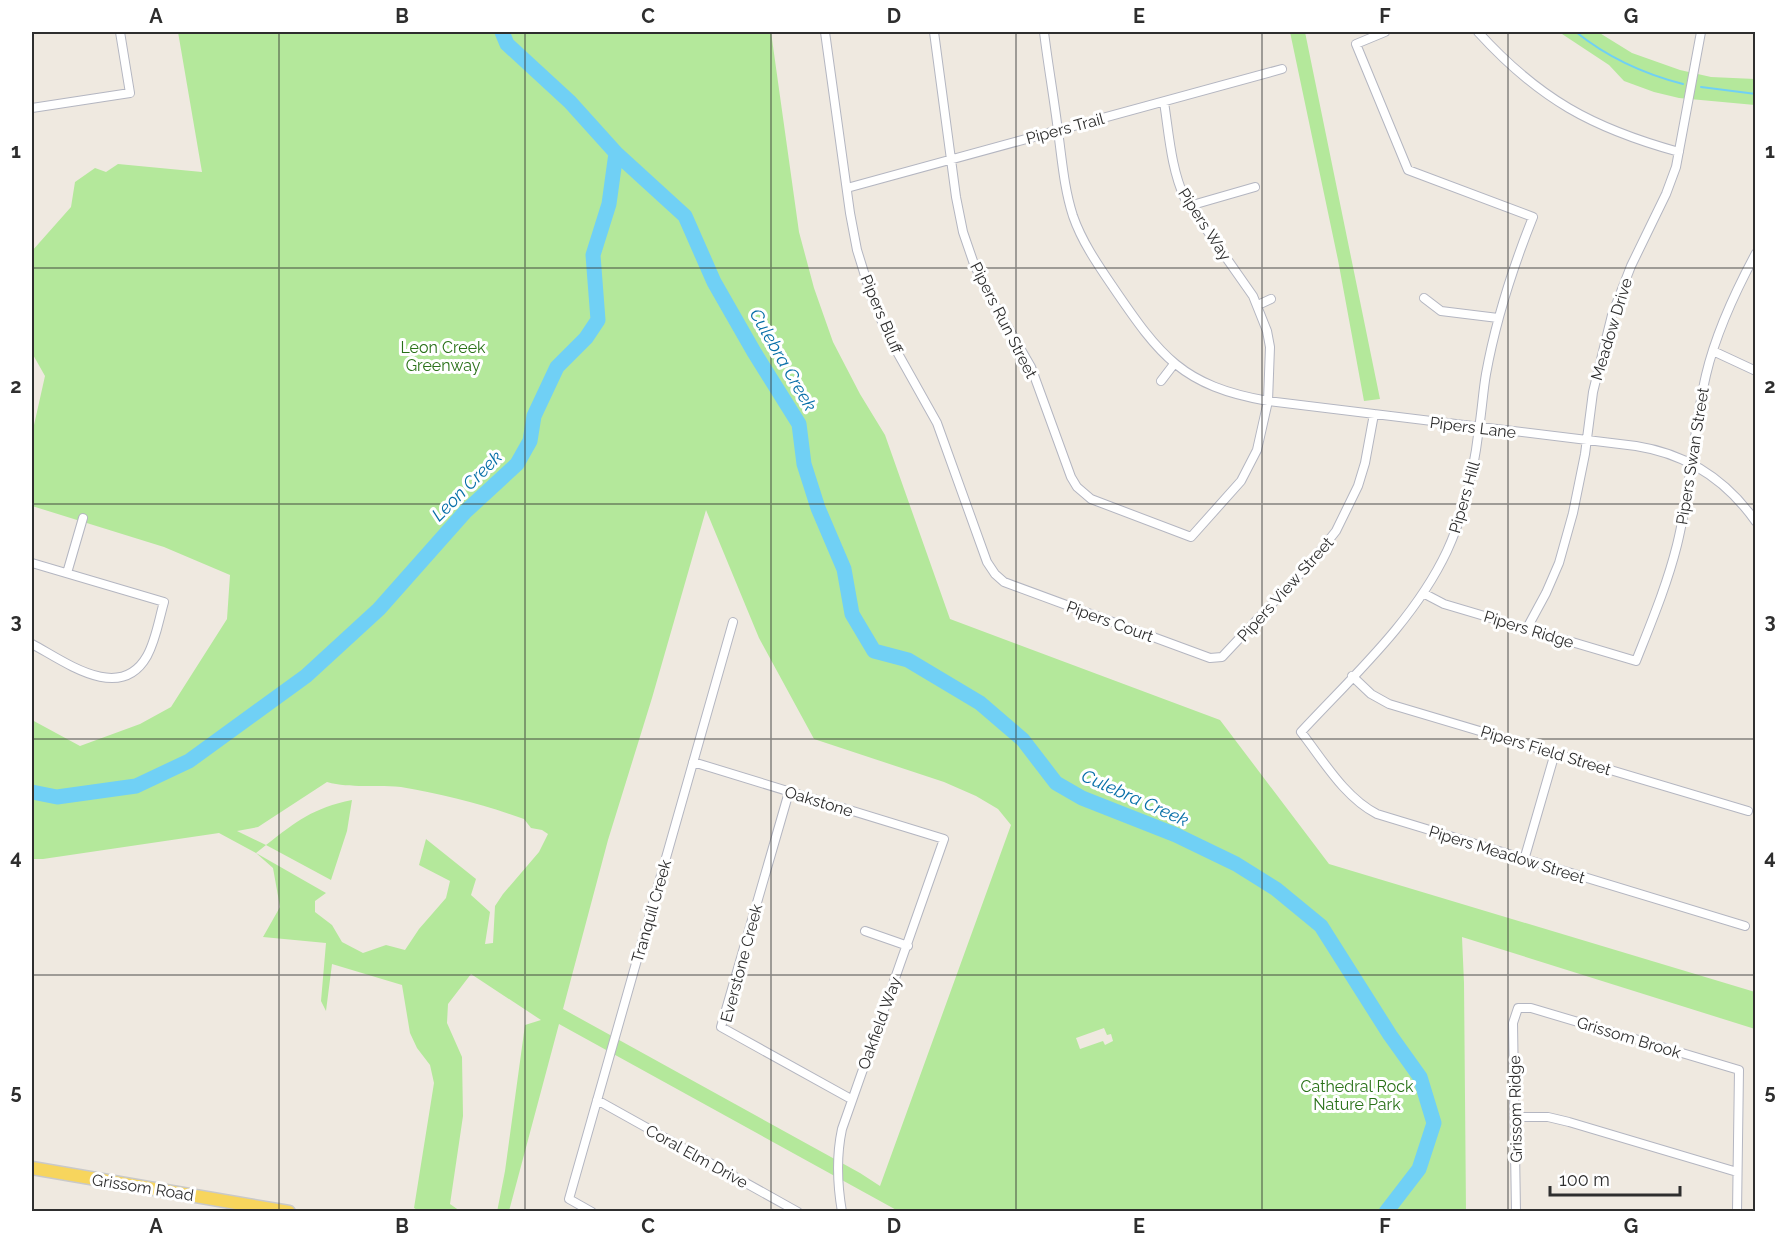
<svg xmlns="http://www.w3.org/2000/svg" width="1787" height="1243" font-family="Raleway,sans-serif">
<style>
.green{fill:#b4e89b;fill-rule:evenodd}
.lines{fill:none;stroke-linecap:round;stroke-linejoin:round}
.stream{stroke:#70d0f5;stroke-width:2}
.river{stroke:#70d0f5;stroke-width:15}
.street-casing{stroke:#b4b6c1;stroke-width:10}
.primary-casing{stroke:#c9c9c9;stroke-width:15}
.street{stroke:#fff;stroke-width:8}
.primary{stroke:#f7d55d;stroke-width:12}
.grid{fill:none;stroke:#2e2e2e;stroke-width:1.5;stroke-opacity:0.55}
.labels{text-anchor:middle;stroke-width:6;stroke-linejoin:round;paint-order:stroke}
.street-label{font-size:16px;fill:#2e2e2e;stroke:#fff}
.park-label{font-size:16px;fill:#297118;stroke:#fff}
.water-label{font-size:18px;font-style:italic;fill:#076fa8;stroke:#fff}
.neatline{fill:none;stroke:#2e2e2e;stroke-width:2}
.grid-label{font-size:20px;text-anchor:middle;font-weight:bold;fill:#2e2e2e}
</style>
<rect width="100%" height="100%" fill="#efe9e0"/>
<path class="green" d="M 178,32 L 771,32 L 799,232 L 814,288 L 833,342 L 860,394 L 885,435 L 950,619 L 1220,720 L 1329,864 L 1755,992 L 1755,1029 L 1462,937 L 1464,983 L 1466,1211 L 900,1212 L 559,1024 L 509,1211 L 497,1212 L 505,1171 L 525,1025 L 541,1020 L 471,974 L 448,1004 L 447,1023 L 462,1057 L 463,1116 L 450,1204 L 460,1211 L 419,1211 L 414,1208 L 434,1083 L 430,1065 L 417,1048 L 410,1033 L 402,985 L 332,964 L 326,1011 L 321,1001 L 326,943 L 263,937 L 280,907 L 273,868 L 256,853 L 219,833 L 43,859 L 32,859 L 32,720 L 80,746 L 140,724 L 171,707 L 227,619 L 230,575 L 164,547 L 32,506 L 32,434 L 45,376 L 32,353 L 32,251 L 71,207 L 75,182 L 95,168 L 106,172 L 118,164 L 202,172 ZM 706,510 L 759,638 L 814,739 L 944,782 L 976,796 L 998,809 L 1011,825 L 880,1186 L 860,1173 L 563,1009 L 608,840 L 652,698 ZM 327,782 C 351,789 376,784 401,787 C 443,794 485,805 524,819 L 531,828 L 542,830 L 548,834 L 539,852 L 503,894 L 495,906 L 493,943 L 485,944 L 490,912 L 471,895 L 476,879 L 426,839 L 419,865 L 450,881 L 446,898 L 419,929 L 405,950 L 386,945 L 363,953 L 342,942 L 332,925 L 315,912 L 315,901 L 326,893 L 256,853 L 266,845 L 331,880 L 347,831 L 352,800 C 313,808 297,821 266,845 L 237,831 L 258,827 ZM 1104,1028 L 1107,1035 L 1111,1034 L 1113,1041 L 1105,1045 L 1103,1041 L 1080,1049 L 1076,1038 Z
M 1290,32 L 1305,32 L 1380,399 L 1364,401 L 1338,260 Z
M 1559,32 L 1598,32 L 1632,53 L 1680,70 L 1711,77 L 1755,79 L 1755,105 L 1679,98 L 1654,92 L 1624,81 L 1609,65 Z"/>
<g class="lines">
<path class="stream" d="M 1576,32 C 1607,57 1644,74 1683,84
M 1701,87 L 1756,94"/>
<path class="river" d="M 502,32 L 507,44 L 570,102 L 616,153 L 685,216 L 714,282 L 754,352 L 799,424 L 804,464 L 818,508 L 844,569 L 852,614 L 874,651 L 908,660 L 980,703 L 1023,740 L 1056,783 L 1082,798 L 1176,835 L 1236,864 L 1276,889 L 1321,926 L 1390,1035 L 1420,1077 L 1434,1123 L 1419,1169 L 1386,1212
M 32,792 L 57,797 L 136,786 L 189,761 L 306,676 L 379,609 L 465,512 L 517,464 L 530,441 L 534,416 L 557,367 L 586,338 L 598,320 L 593,255 L 609,204 L 616,153"/>
<defs>
<path id="street" d="M 825,32 L 850,213 L 857,250 L 871,295 L 887,334 L 937,423 L 987,562 L 995,574 L 1004,582 L 1210,658 L 1222,657 L 1313,560 L 1336,531 L 1358,486 L 1365,463 L 1374,414
M 934,32 L 956,197 L 963,232 L 974,264 L 987,291 L 1031,367 L 1071,477 L 1077,487 L 1091,499 L 1191,537 L 1241,481 L 1257,450 L 1268,401 L 1270,347 L 1267,331 L 1253,296 L 1185,199 C 1171,169 1169,134 1164,102
M 1044,32 C 1048,65 1054,98 1058,131 C 1062,160 1064,188 1073,216 C 1082,242 1098,265 1113,287 C 1160,356 1182,386 1268,401 L 1636,446 C 1687,454 1726,479 1756,522
M 1385,32 L 1356,44 L 1408,170 L 1533,217 C 1513,267 1496,319 1486,374 C 1483,391 1482,410 1479,428 C 1474,470 1465,512 1447,551 C 1414,621 1353,676 1301,732 C 1323,760 1344,797 1377,814 L 1745,926
M 1478,32 C 1539,99 1592,128 1679,152
M 32,108 L 130,93 L 120,32
M 847,188 L 1282,69
M 1189,206 L 1255,187
M 1424,298 L 1441,311 L 1498,318
M 1258,305 L 1271,299
M 1713,351 L 1756,371
M 1161,381 L 1174,364
M 32,563 L 164,602 C 159,619 156,640 147,656 C 120,704 64,661 32,644
M 67,573 L 83,518
M 1423,593 L 1444,604 L 1636,661 C 1651,623 1667,585 1677,545 C 1691,489 1693,431 1706,375 C 1716,332 1735,292 1756,253
M 1527,628 L 1546,593 L 1559,563 L 1573,513 L 1585,454 L 1593,392 L 1612,315 L 1631,266 L 1666,194 L 1676,167 L 1701,32
M 1352,676 L 1371,694 L 1389,704 L 1748,811
M 693,762 L 944,839 L 842,1129 C 836,1157 837,1183 842,1212
M 789,792 L 721,1027 L 851,1099
M 1524,860 L 1555,753
M 865,931 L 908,946
M 597,1100 L 798,1212
M 1515,1117 L 1548,1117 L 1569,1122 L 1737,1172
M 592,1212 L 569,1199 L 733,622
M 1516,1212 L 1513,1023 L 1518,1008 L 1531,1008 L 1739,1070 L 1737,1212"/>
<path id="primary" d="M 32,1168 L 289,1212"/>
</defs>
<use href="#street" class="street-casing"/>
<use href="#primary" class="primary-casing"/>
<use href="#street" class="street"/>
<use href="#primary" class="primary"/>
</g>
<path class="grid" d="M 279,32 L 279,1212M 525,32 L 525,1212M 771,32 L 771,1212M 1016,32 L 1016,1212M 1262,32 L 1262,1212M 1508,32 L 1508,1212M 32,268 L 1756,268M 32,504 L 1756,504M 32,739 L 1756,739M 32,975 L 1756,975"/>
<g class="labels">
<g class="street-label">
<text transform="translate(1065 128) rotate(-15)" y="6">Pipers Trail</text>
<text transform="translate(1205 224) rotate(57)" y="6">Pipers Way</text>
<text transform="translate(882 314) rotate(67)" y="6">Pipers Bluff</text>
<text transform="translate(1004 320) rotate(63)" y="6">Pipers Run Street</text>
<text transform="translate(1611 329) rotate(-73)" y="6">Meadow Drive</text>
<text transform="translate(1473 427) rotate(7)" y="6">Pipers Lane</text>
<text transform="translate(1692 456) rotate(-81)" y="6">Pipers Swan Street</text>
<text transform="translate(1464 497) rotate(-74)" y="6">Pipers Hill</text>
<text transform="translate(1285 589) rotate(-48)" y="6">Pipers View Street</text>
<text transform="translate(1110 621) rotate(20)" y="6">Pipers Court</text>
<text transform="translate(1529 629) rotate(17)" y="6">Pipers Ridge</text>
<text transform="translate(1546 750) rotate(17)" y="6">Pipers Field Street</text>
<text transform="translate(819 801) rotate(17)" y="6">Oakstone</text>
<text transform="translate(1507 854) rotate(17)" y="6">Pipers Meadow Street</text>
<text transform="translate(651 911) rotate(-74)" y="6">Tranquil Creek</text>
<text transform="translate(741 963) rotate(-75)" y="6">Everstone Creek</text>
<text transform="translate(879 1023) rotate(-70)" y="6">Oakfield Way</text>
<text transform="translate(1629 1037) rotate(17)" y="6">Grissom Brook</text>
<text transform="translate(1515 1109) rotate(-91)" y="6">Grissom Ridge</text>
<text transform="translate(697 1156) rotate(29)" y="6">Coral Elm Drive</text>
<text transform="translate(143 1187) rotate(9)" y="6">Grissom Road</text>
</g>
<g class="park-label">
<text x="443" y="353">Leon Creek<tspan x="443" dy="18">Greenway</tspan></text>
<text x="1357" y="1092">Cathedral Rock<tspan x="1357" dy="18">Nature Park</tspan></text>
</g>
<g class="water-label">
<text transform="translate(783 360) rotate(60)" y="6">Culebra Creek</text>
<text transform="translate(467 486) rotate(-45)" y="6">Leon Creek</text>
<text transform="translate(1135 798) rotate(24)" y="6">Culebra Creek</text>
</g>
</g>
<rect width="1787" height="1243" fill="none" stroke="#ffffff" stroke-width="66"/>
<path d="M1550 1186v9h130v-9" fill="none" stroke="#2e2e2e" stroke-width="3"/>
<text x="1559" y="1186" font-size="18" fill="#2e2e2e" stroke="#ffffff" stroke-width="4.5" paint-order="stroke">100 m</text>
<rect x="33" y="33" width="1721" height="1177" class="neatline"/>
<g class="grid-label">
<text x="156" y="23">A</text>
<text x="402" y="23">B</text>
<text x="648" y="23">C</text>
<text x="894" y="23">D</text>
<text x="1139" y="23">E</text>
<text x="1385" y="23">F</text>
<text x="1631" y="23">G</text>
<text x="16" y="158">1</text>
<text x="1770" y="158">1</text>
<text x="16" y="393">2</text>
<text x="1770" y="393">2</text>
<text x="16" y="628">3</text>
<text x="1770" y="628">3</text>
<text x="16" y="864">4</text>
<text x="1770" y="864">4</text>
<text x="16" y="1099">5</text>
<text x="1770" y="1099">5</text>
<text x="156" y="1233">A</text>
<text x="402" y="1233">B</text>
<text x="648" y="1233">C</text>
<text x="894" y="1233">D</text>
<text x="1139" y="1233">E</text>
<text x="1385" y="1233">F</text>
<text x="1631" y="1233">G</text>
</g>
</svg>
